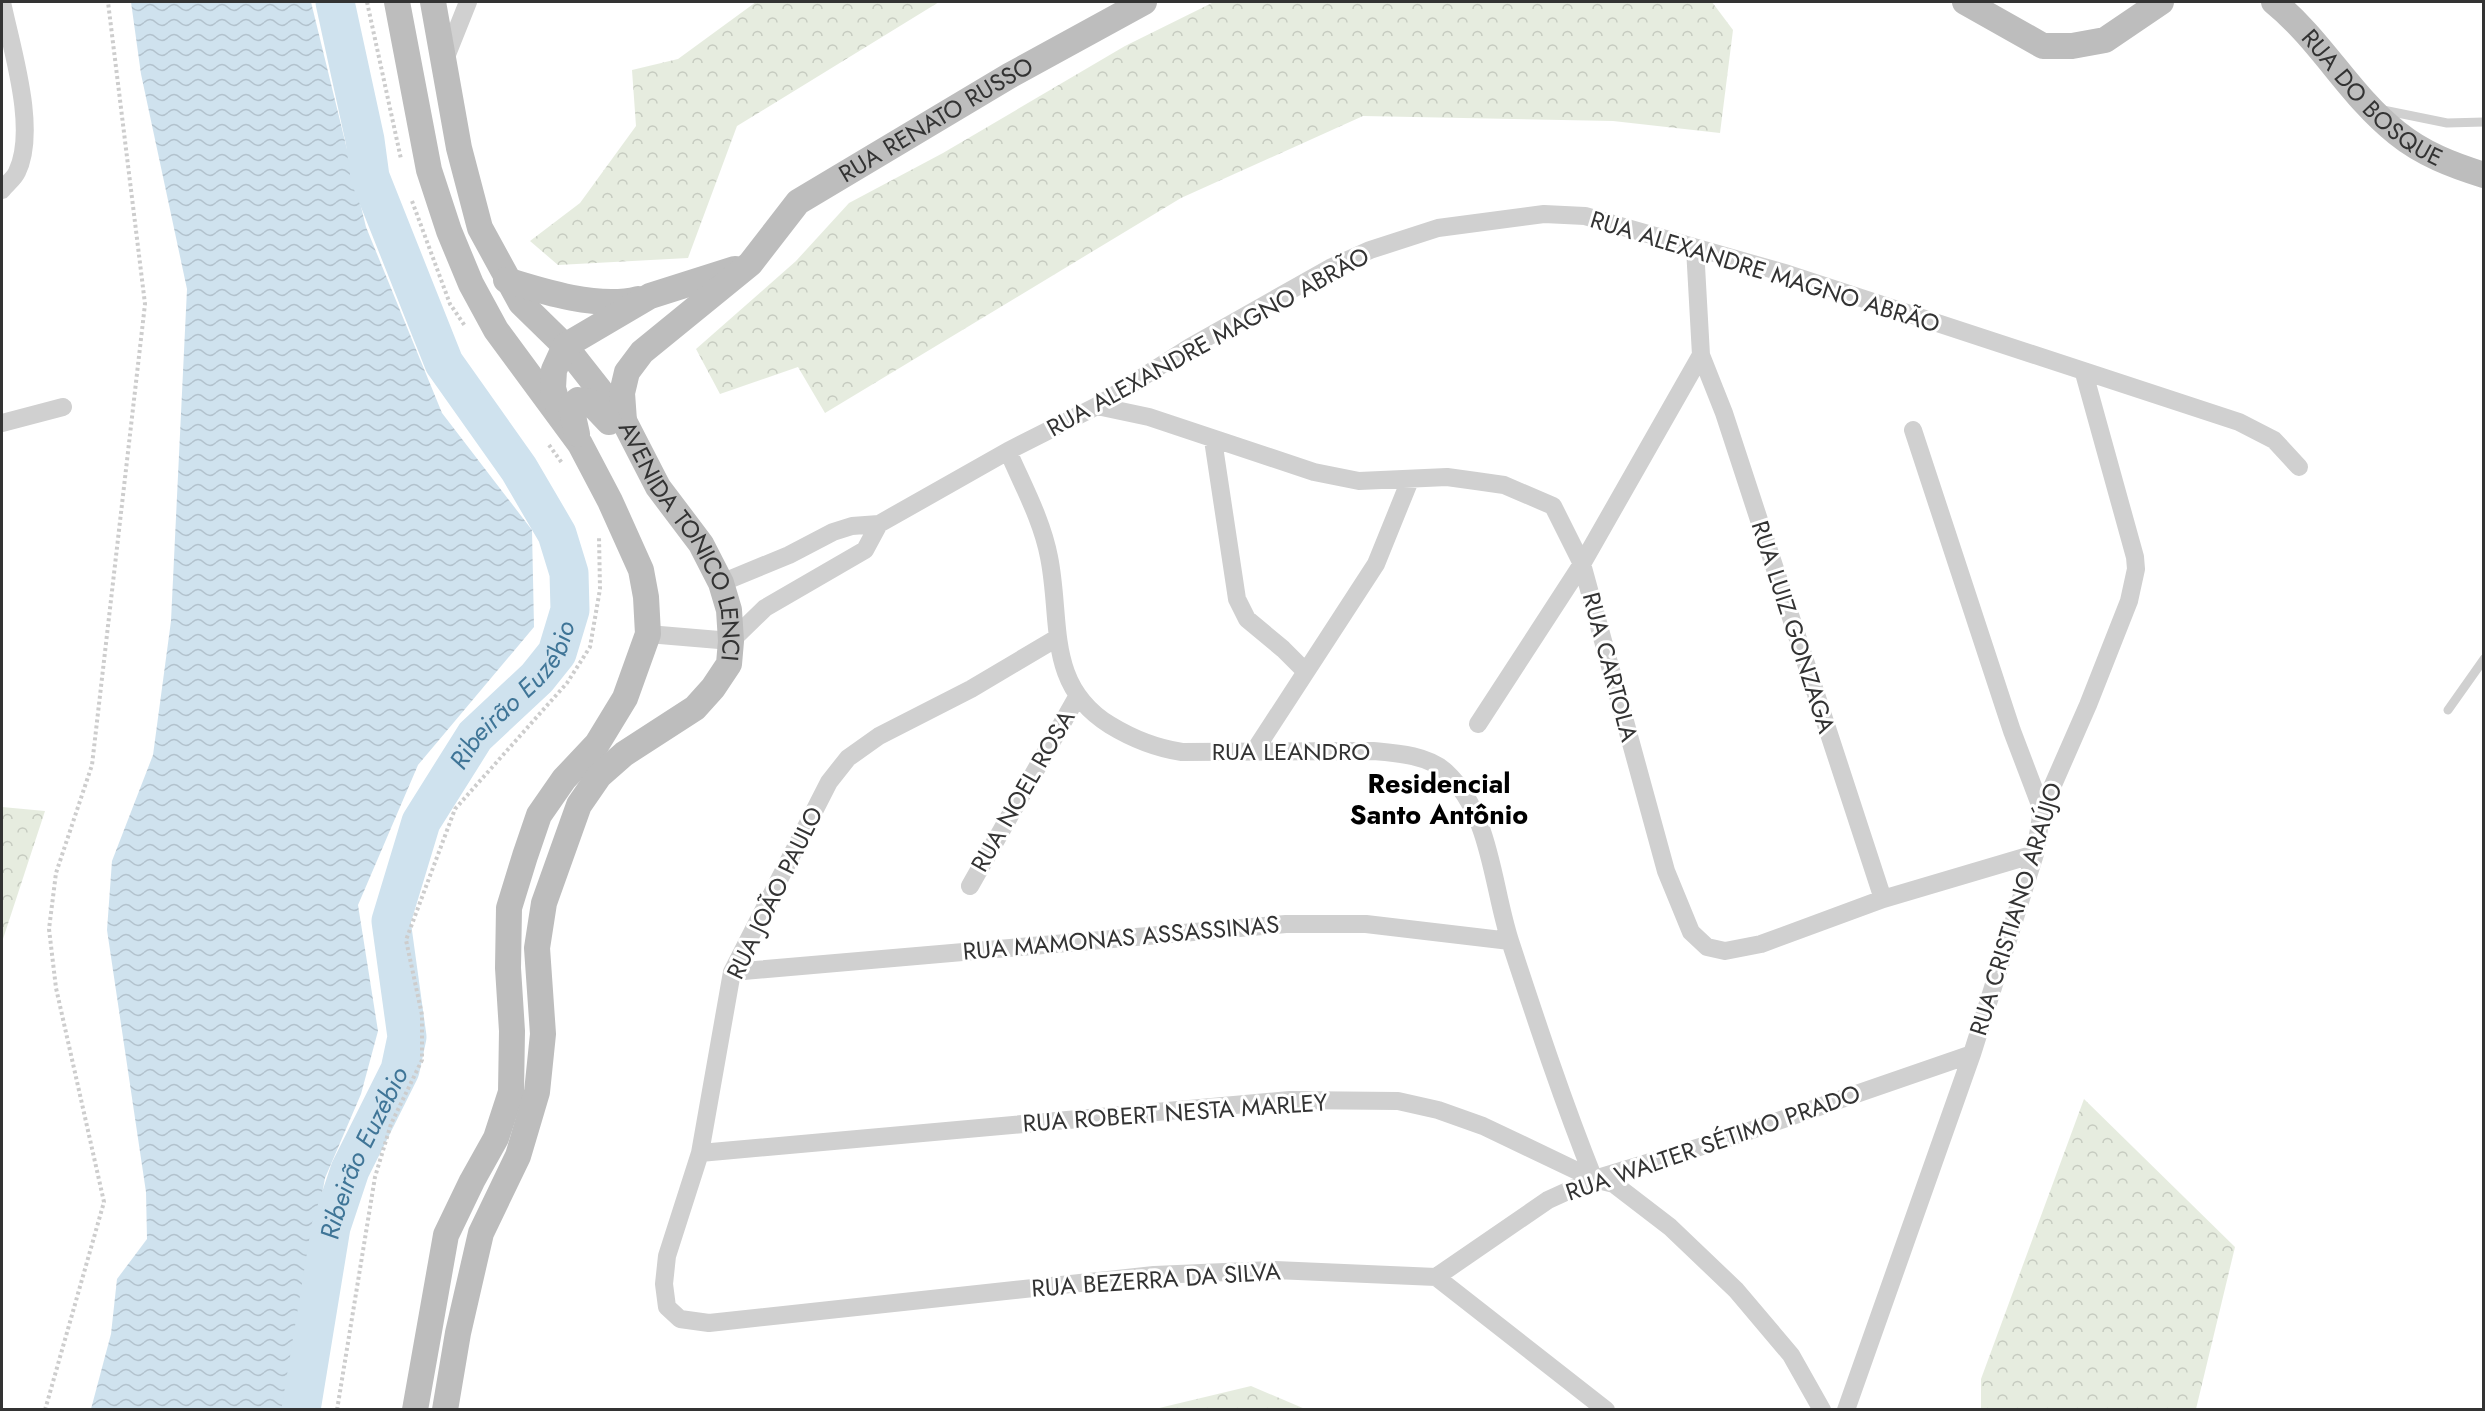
<svg xmlns="http://www.w3.org/2000/svg" width="2485" height="1411" font-family="Jost,sans-serif">
<style>
.forest{fill:url(#forest-crowns)}
.water{fill:url(#water-waves)}
.lines{fill:none;stroke-linecap:round;stroke-linejoin:round}
.river{stroke:#cfe2ee;stroke-width:39}
.path{stroke:#cdcdcd;stroke-width:4;stroke-dasharray:3 3;stroke-linecap:butt}
.lane{stroke:#d0d0d0;stroke-width:9}
.street{stroke:#d0d0d0;stroke-width:18}
.secondary{stroke:#bdbdbd;stroke-width:26}
.labels{text-anchor:middle;stroke-width:6;stroke-linejoin:round;paint-order:stroke}
.street-label{font-size:24px;fill:#333;stroke:#fff}
.water-label{font-size:26px;font-style:italic;fill:#3f7597;stroke:#fff}
.quarter-label{font-size:27px;font-weight:bold;fill:#000;stroke:#fff}
</style>
<defs>
<pattern id="forest-crowns" width="20" height="18" patternUnits="userSpaceOnUse" patternTransform="scale(1.5)"><rect width="20" height="18" fill="#e6ecdf"/><path d="M2 6a3 3 0 1 1 6 0M12 15a3 3 0 1 1 6 0" fill="none" stroke="#c6cbc0"/></pattern>
<pattern id="water-waves" width="16" height="10" patternUnits="userSpaceOnUse" patternTransform="scale(1.5)"><rect width="16" height="10" fill="#cfe2ee"/><path d="M0 5q4-4 8 0t8 0" fill="none" stroke="#b2c2cd"/></pattern>
</defs>
<rect width="100%" height="100%" fill="#fff"/>
<path class="forest" d="M 756,2 L 939,2 L 737,126 L 688,258 L 558,265 L 530,241 L 580,203 L 636,126 L 632,70 L 678,59 Z
M 1214,2 L 1712,2 L 1733,30 L 1720,133 L 1613,121 L 1363,116 L 1181,198 L 825,413 L 798,367 L 720,394 L 696,349 L 796,261 L 849,203 L 943,153 L 1125,46 Z
M 2,807 L 45,811 L 2,942 Z
M 2084,1099 L 2235,1247 L 2196,1409 L 1981,1409 L 1981,1379 Z
M 1251,1386 L 1305,1409 L 1155,1409 Z"/>
<path class="water" d="M 131,2 L 311,2 L 366,227 L 442,413 L 532,530 L 534,627 L 418,765 L 358,905 L 378,1031 L 361,1094 L 325,1178 L 283,1409 L 91,1409 L 111,1334 L 117,1279 L 147,1239 L 146,1192 L 107,930 L 112,861 L 153,755 L 171,621 L 187,289 L 141,74 Z"/>
<g class="lines">
<path class="river" id="s1" d="M 301,1410 L 331,1227 L 350,1170 L 400,1070 L 407,1037 L 391,921 L 421,822 L 475,736 L 537,678 L 557,653 L 570,610 L 569,573 L 557,534 L 519,469 L 444,363 L 370,177 L 365,140 L 335,2"/>
<path class="path" d="M 367,2 L 401,159
M 412,201 L 450,304 L 465,326
M 549,445 L 562,463
M 45,1410 L 104,1202 L 56,988 L 49,929 L 56,873 L 92,765 L 145,304 L 108,2
M 337,1410 L 375,1177 L 391,1124 L 422,1060 L 422,1015 L 406,940 L 455,809 L 567,683 L 590,647 L 600,589 L 599,536"/>
<path class="lane" d="M 2383,110 L 2447,123 L 2484,122
M 2448,710 L 2484,659"/>
<path class="street" d="M 444,62 L 468,2
M 2,190 C 6,184 14,179 17,172 C 38,129 11,47 2,2
M 1701,355 L 1724,413 L 1883,899
M 1097,406 L 1149,417 L 1314,472 L 1359,481 L 1447,477 L 1476,481 L 1504,485 L 1553,506 L 1582,564 L 1666,871 L 1691,932 L 1707,947 L 1725,951 L 1761,944 L 1883,899 L 2035,854
M 2,423 L 63,407
M 1913,430 L 2012,731 L 2042,810
M 1213,440 L 1237,599 L 1247,619 L 1283,649 L 1306,672
M 1008,451 C 1023,486 1042,520 1049,557 C 1062,621 1045,685 1110,725 C 1133,739 1155,748 1182,752 L 1373,751 C 1396,753 1428,755 1446,772 C 1492,815 1492,888 1511,944 C 1537,1023 1563,1102 1594,1179
M 721,583 L 789,555 L 833,532 L 852,526 L 879,524 L 1008,451 L 1097,406 L 1190,347 L 1330,268 L 1370,250 L 1438,228 L 1544,214 L 1585,216 L 1788,274 L 2239,422 L 2274,440 L 2299,467
M 648,634 L 731,641 L 765,608 L 865,550 L 879,524
M 1057,638 L 971,689 L 879,736 L 848,758 L 829,782 L 732,972 L 700,1153 L 667,1256 L 664,1284 L 667,1307 L 680,1319 L 709,1323 L 1154,1275 L 1275,1270 L 1436,1277 L 1606,1410
M 1478,724 L 1582,564 L 1701,355 L 1695,248
M 1255,750 L 1376,564 L 1410,480
M 970,886 L 1077,697
M 732,972 L 1286,924 L 1366,924 L 1510,941
M 700,1153 L 1290,1100 L 1398,1101 L 1438,1110 L 1483,1126 L 1594,1179 L 1614,1184 L 1670,1227 L 1736,1290 L 1791,1355 L 1822,1410
M 1436,1277 L 1548,1200 L 1594,1179 L 1726,1139 L 1972,1054
M 1846,1410 L 1972,1054 L 2035,854 L 2042,810 L 2088,705 L 2129,601 L 2136,569 L 2135,557 L 2084,373"/>
<g class="secondary">
<path d="M 397,2 L 429,170 L 449,231 L 471,284 L 496,330 L 580,444 L 610,501 L 641,570 L 646,597 L 648,634 L 625,698 L 597,744 L 564,779 L 539,815 L 525,856 L 509,908 L 508,968 L 512,1031 L 511,1092 L 496,1138 L 472,1181 L 446,1235 L 415,1410"/>
<path id="s2" d="M 433,2 L 459,148 L 480,228 L 521,303 L 565,346 L 624,421 L 658,487 L 701,544 L 721,583 L 729,610 L 731,641 L 729,664 L 713,688 L 695,708 L 624,754 L 599,776 L 579,805 L 544,903 L 537,948 L 543,1034 L 537,1092 L 518,1156 L 481,1233 L 458,1333 L 445,1410"/>
<path d="M 1965,2 L 2043,46 L 2072,46 L 2105,40 L 2161,2"/>
<path id="s3" d="M 2274,2 C 2321,40 2350,96 2397,133 C 2423,154 2452,165 2484,175"/>
<path d="M 506,280 C 544,292 599,309 638,299"/>
<path d="M 560,413 L 553,388 L 554,370 L 565,346 L 650,296 L 735,269"/>
<path id="s4" d="M 624,421 L 622,393 L 627,372 L 642,352 L 750,264 L 798,202 L 1009,76 L 1144,2"/>
<path d="M 577,434 L 571,407 L 578,400 L 590,402 L 609,422"/>
</g>
</g>
<g class="labels">
<g class="street-label">
<text dy="8" stroke="none"><textPath href="#s3" startOffset="138">RUA DO BOSQUE</textPath></text>
<text dy="8" stroke="none"><textPath href="#s4" startOffset="453">RUA RENATO RUSSO</textPath></text>
<text transform="translate(1765 272) rotate(17)" y="8">RUA ALEXANDRE MAGNO ABRÃO</text>
<text transform="translate(1208 342) rotate(-29)" y="8">RUA ALEXANDRE MAGNO ABRÃO</text>
<text dy="8" stroke="none"><textPath href="#s2" startOffset="609">AVENIDA TONICO LENCI</textPath></text>
<text transform="translate(1793 627) rotate(72)" y="8">RUA LUIZ GONZAGA</text>
<text transform="translate(1610 667) rotate(75)" y="8">RUA CARTOLA</text>
<text x="1291" y="760">RUA LEANDRO</text>
<text transform="translate(1023 791) rotate(-60)" y="8">RUA NOEL ROSA</text>
<text transform="translate(775 893) rotate(-64)" y="8">RUA JOÃO PAULO</text>
<text transform="translate(2016 909) rotate(-73)" y="8">RUA CRISTIANO ARAÚJO</text>
<text transform="translate(1121 938) rotate(-5)" y="8">RUA MAMONAS ASSASSINAS</text>
<text transform="translate(1175 1113) rotate(-4)" y="8">RUA ROBERT NESTA MARLEY</text>
<text transform="translate(1713 1143) rotate(-19)" y="8">RUA WALTER SÉTIMO PRADO</text>
<text transform="translate(1156 1280) rotate(-4)" y="8">RUA BEZERRA DA SILVA</text>
</g>
<g class="water-label">
<text dy="9" stroke="none"><textPath href="#s1" startOffset="770">Ribeirão Euzébio</textPath></text>
<text dy="9" stroke="none"><textPath href="#s1" startOffset="266">Ribeirão Euzébio</textPath></text>
</g>
<g class="quarter-label">
<text x="1439" y="793">Residencial<tspan x="1439" dy="31">Santo Antônio</tspan></text>
</g>
</g>
<rect width="2485" height="1411" fill="none" stroke="#333333" stroke-width="6"/>
</svg>
